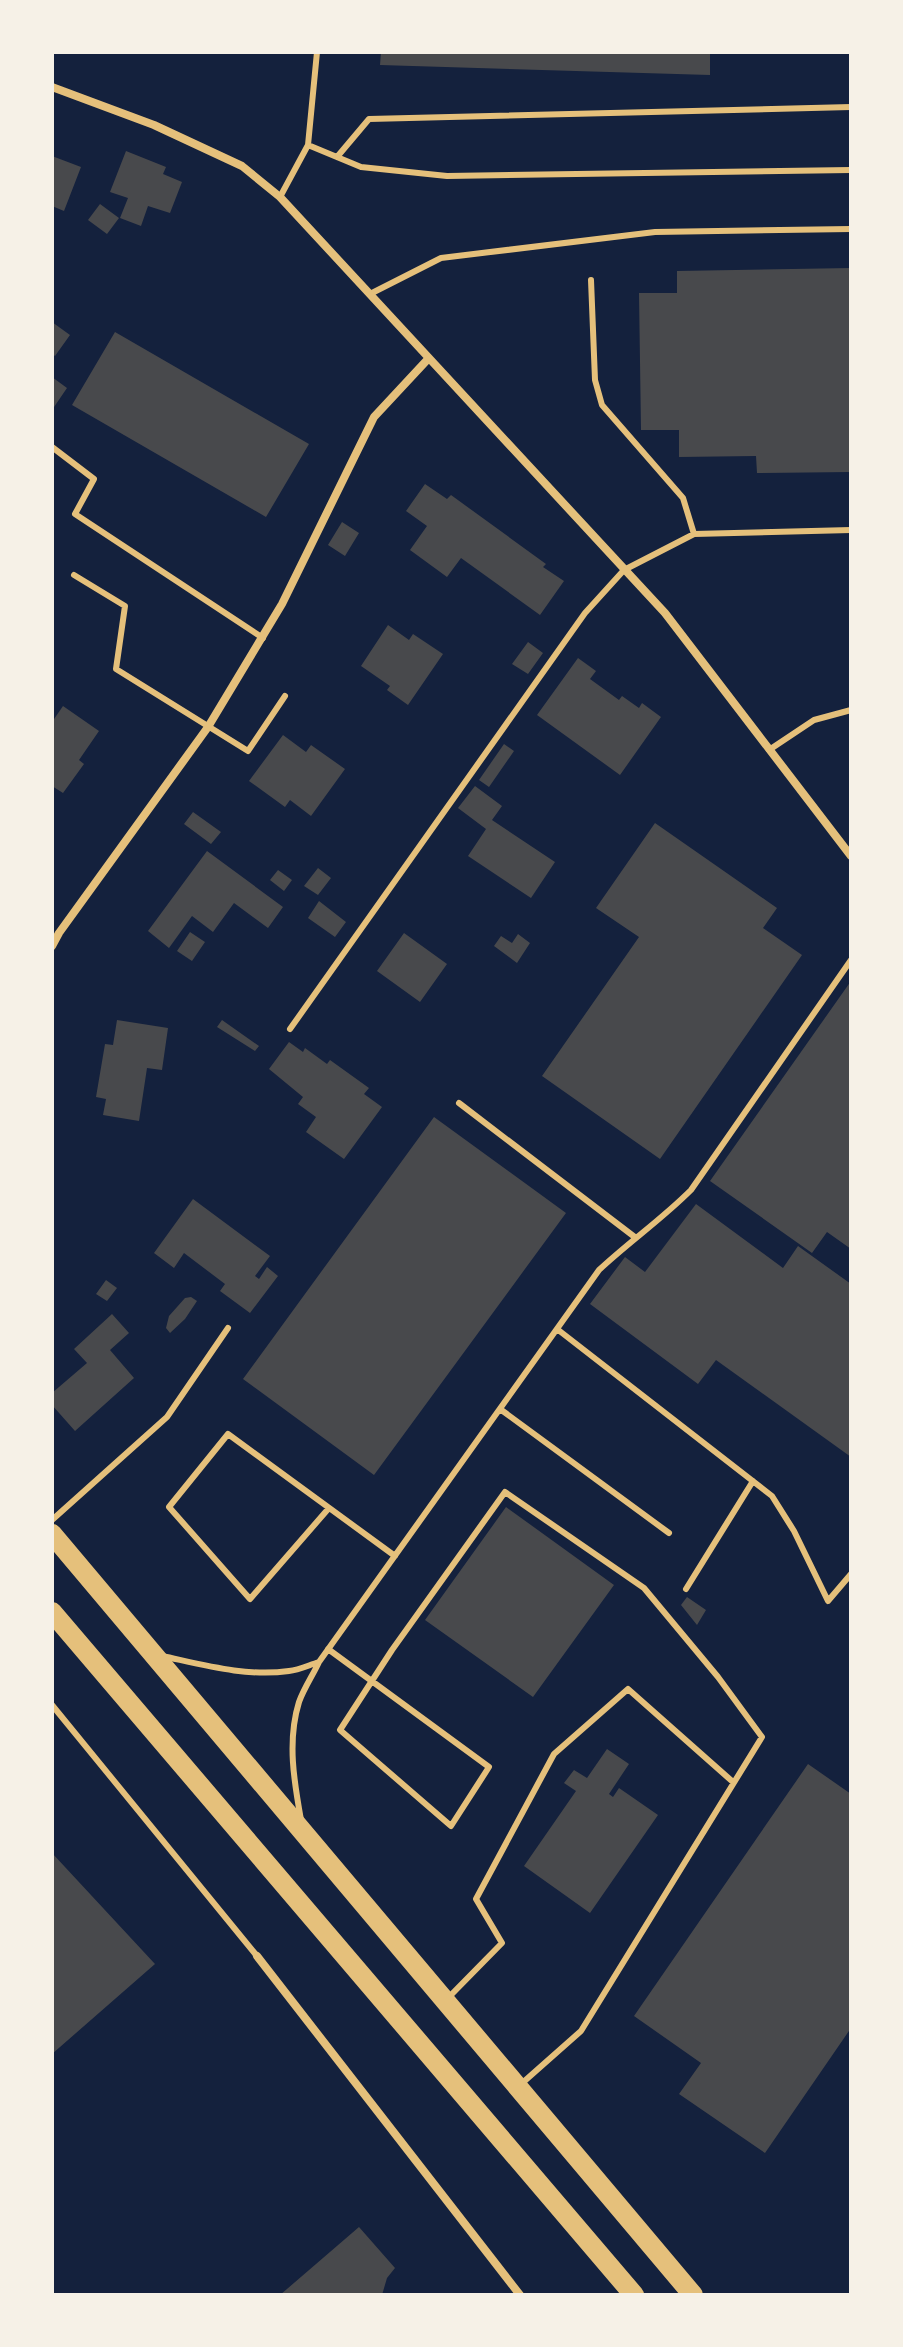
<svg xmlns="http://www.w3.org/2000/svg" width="903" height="2347" font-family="'PT Sans',sans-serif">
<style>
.building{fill:#48494c}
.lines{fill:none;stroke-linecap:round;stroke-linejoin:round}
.service{stroke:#e5c07b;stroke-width:6}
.minor{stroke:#e5c07b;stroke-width:8}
.primary{stroke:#e5c07b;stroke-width:20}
</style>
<rect width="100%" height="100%" fill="#14213d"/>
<path class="building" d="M 381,52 L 710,52 L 710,75 L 380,65 Z
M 126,151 L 166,167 L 163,174 L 182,182 L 170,213 L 148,206 L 141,226 L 120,218 L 128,198 L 110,192 Z
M 52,156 L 81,167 L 64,211 L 52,206 Z
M 100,204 L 119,218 L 107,234 L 88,220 Z
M 851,268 L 851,472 L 757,473 L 756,456 L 679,457 L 679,430 L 641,430 L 639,293 L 677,293 L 677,271 Z
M 52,322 L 70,335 L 55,356 L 52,354 Z
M 115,332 L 309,444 L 266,517 L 72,405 Z
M 52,377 L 67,388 L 52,410 Z
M 425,484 L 447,499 L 451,495 L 546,564 L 543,567 L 564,581 L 540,615 L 461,558 L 447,577 L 410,550 L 427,526 L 406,511 Z
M 342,522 L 359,533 L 345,556 L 328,545 Z
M 388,625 L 409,640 L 413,634 L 443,654 L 408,705 L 387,690 L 390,686 L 361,666 Z
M 528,642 L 543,653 L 528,674 L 512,664 Z
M 578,658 L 596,671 L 590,679 L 619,700 L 622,696 L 639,708 L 642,703 L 661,717 L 620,775 L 537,715 Z
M 63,706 L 99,731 L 79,760 L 84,764 L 63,793 L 52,786 L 52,722 Z
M 283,735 L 306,752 L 311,745 L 345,769 L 311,816 L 290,800 L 285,807 L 249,781 Z
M 504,744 L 514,751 L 489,787 L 479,780 Z
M 475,786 L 502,806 L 492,820 L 555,862 L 531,898 L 468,856 L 486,829 L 458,808 Z
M 193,812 L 221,832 L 211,844 L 184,824 Z
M 655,823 L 777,908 L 763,928 L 802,955 L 660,1159 L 542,1076 L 639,937 L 596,908 Z
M 207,851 L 283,907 L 268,928 L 234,903 L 213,932 L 192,916 L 169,948 L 148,931 Z
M 318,868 L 331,878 L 318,895 L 304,886 Z
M 278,870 L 292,880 L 284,891 L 270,880 Z
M 319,901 L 346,922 L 335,937 L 308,918 Z
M 190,932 L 205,942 L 192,961 L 177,951 Z
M 404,933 L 447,964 L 420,1002 L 377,971 Z
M 518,934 L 530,943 L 517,963 L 494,946 L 501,936 L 512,943 Z
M 851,981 L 851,1249 L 827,1232 L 812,1253 L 710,1181 Z
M 117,1020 L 168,1028 L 162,1070 L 147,1068 L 139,1121 L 103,1115 L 106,1099 L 96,1097 L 105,1044 L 113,1045 Z
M 222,1020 L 259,1046 L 255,1051 L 217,1027 Z
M 289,1042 L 303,1052 L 305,1048 L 327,1064 L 330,1060 L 369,1088 L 364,1094 L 382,1107 L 344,1159 L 306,1132 L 316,1117 L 298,1104 L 303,1097 L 269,1069 Z
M 434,1117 L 566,1213 L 374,1475 L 243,1379 Z
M 193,1199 L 270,1256 L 255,1276 L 259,1279 L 267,1267 L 278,1276 L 250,1313 L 220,1291 L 225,1284 L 184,1253 L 174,1268 L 154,1253 Z
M 696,1204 L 783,1268 L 798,1246 L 851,1284 L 851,1457 L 716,1360 L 698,1384 L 590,1304 L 625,1257 L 645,1272 Z
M 106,1280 L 117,1288 L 107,1301 L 96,1294 Z
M 191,1297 L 197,1301 L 185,1319 L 170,1333 L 166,1328 L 169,1316 L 185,1298 Z
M 112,1314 L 129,1333 L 110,1350 L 134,1378 L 75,1431 L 52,1405 L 52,1393 L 87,1363 L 74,1349 Z
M 506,1507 L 614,1585 L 533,1697 L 425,1620 Z
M 687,1597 L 706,1610 L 697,1625 L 681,1605 Z
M 607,1749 L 629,1764 L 609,1794 L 613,1797 L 619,1788 L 658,1815 L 590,1913 L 524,1866 L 576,1791 L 564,1783 L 574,1770 L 587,1778 Z
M 808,1764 L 851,1794 L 851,2028 L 765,2153 L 679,2094 L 701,2063 L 634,2016 Z
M 52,1853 L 155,1964 L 52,2054 Z
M 359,2227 L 395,2268 L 387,2278 L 382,2295 L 280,2295 Z"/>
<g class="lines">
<path class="service" d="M 308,145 L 361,167 L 447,176 L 851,170
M 337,157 L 369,119 L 851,107
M 280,197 L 308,145 L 317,52
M 591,280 L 595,380 L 602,405 L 683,498 L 694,534
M 370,294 L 441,258 L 655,232 L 851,229
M 52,447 L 94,479 L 75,514 L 263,638
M 74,575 L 125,606 L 116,669 L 248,751 L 285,696
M 769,750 L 814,720 L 851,710
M 290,1029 L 585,613 L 624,570 L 694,534 L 851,530
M 459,1103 L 636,1238
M 557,1329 L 772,1496 L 794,1531 L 828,1601 L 851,1574
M 500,1409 L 669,1533
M 329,1508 L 250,1599 L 169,1507 L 228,1434 L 395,1556
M 52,1520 L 167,1417 L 228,1328
M 686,1589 L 753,1481
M 328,1649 L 489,1767 L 451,1826 L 340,1730 L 392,1650 L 505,1492 L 644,1588 L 718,1677 L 762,1737 L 581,2031 L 520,2085
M 162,1656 C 204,1665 246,1677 289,1671 C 299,1670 309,1665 319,1662
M 52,1705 L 257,1956
M 301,1820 C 294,1781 287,1741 299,1702 C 304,1688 313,1675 319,1662 L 599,1270 C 630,1241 661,1220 691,1190 L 851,960
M 448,1998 L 502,1943 L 476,1899 L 554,1754 L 628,1689 L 733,1782"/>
<path class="minor" d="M 52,87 L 154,125 L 242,166 L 280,197 L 665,613 L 851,856
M 52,946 L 59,933 L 208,727 L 282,604 L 374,417 L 428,359
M 257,1956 L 520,2295"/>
<path class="primary" d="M 52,1534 L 693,2295
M 52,1612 L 634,2295"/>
</g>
<rect width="903" height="2347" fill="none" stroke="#f6f1e7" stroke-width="108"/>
</svg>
